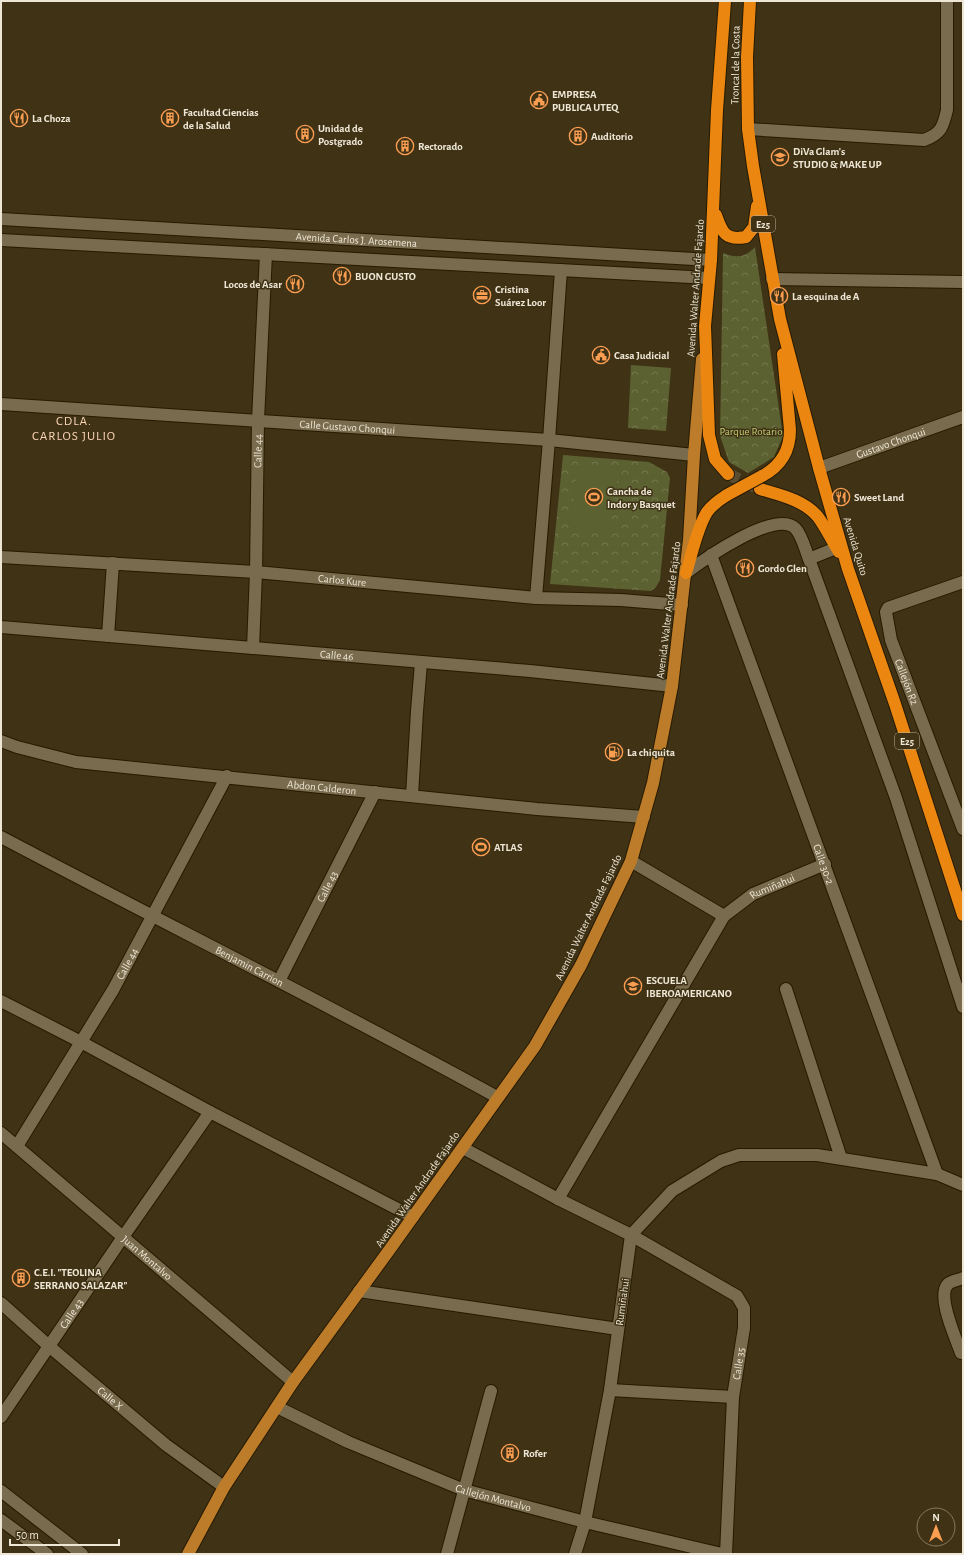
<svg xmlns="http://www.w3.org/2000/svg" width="964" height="1555" font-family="'Alegreya Sans',sans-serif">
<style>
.park{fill:url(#park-crowns)}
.pitch{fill:#5b6131}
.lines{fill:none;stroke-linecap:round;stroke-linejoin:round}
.highway-tunnel{stroke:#594d32;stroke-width:12;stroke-dasharray:12 6;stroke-linecap:butt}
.street-casing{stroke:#261a00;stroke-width:14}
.primary-casing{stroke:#261a00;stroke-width:14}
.highway-casing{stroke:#261a00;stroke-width:14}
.street{stroke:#796b4d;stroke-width:12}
.primary{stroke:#bd7c29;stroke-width:12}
.highway{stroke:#eb8711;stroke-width:12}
.highway-bridge-casing{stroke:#261a00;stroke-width:14;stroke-linecap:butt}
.highway-bridge{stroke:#eb8711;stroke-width:12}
.labels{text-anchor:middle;stroke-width:3;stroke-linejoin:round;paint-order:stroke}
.shield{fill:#3f3215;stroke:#bab19c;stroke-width:1}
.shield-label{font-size:10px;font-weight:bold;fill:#eee7d6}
.street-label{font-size:11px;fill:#eee7d6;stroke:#3f3215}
.poi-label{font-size:11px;font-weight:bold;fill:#eee7d6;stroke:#3f3215;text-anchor:start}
.park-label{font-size:11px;fill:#c0cc76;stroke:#3f3215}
.quarter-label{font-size:13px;letter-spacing:1px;fill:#fbd3b6;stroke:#3f3215}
</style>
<defs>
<pattern id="park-crowns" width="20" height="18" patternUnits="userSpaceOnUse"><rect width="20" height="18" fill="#5b6131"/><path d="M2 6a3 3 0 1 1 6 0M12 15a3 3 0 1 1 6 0" fill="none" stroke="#73784e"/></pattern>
</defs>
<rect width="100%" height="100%" fill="#3f3215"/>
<path class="park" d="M 755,247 L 783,436 L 774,457 L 748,473 L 729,462 L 720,436 L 723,253 C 736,258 745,258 755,247 Z
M 631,365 L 671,368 L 666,431 L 628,428 Z
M 563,455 L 649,462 L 667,472 L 670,478 L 660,580 L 656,587 L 651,591 L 550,584 Z"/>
<path class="pitch" d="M 579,462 L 619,469 L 609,532 L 569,526 Z"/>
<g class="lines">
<path class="highway-tunnel" d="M 728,474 L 755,487"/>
<defs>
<g id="street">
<path d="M 748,129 L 924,140 C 941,134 943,127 947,110 L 947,1"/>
<path id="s1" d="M 1,219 L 711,260"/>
<path d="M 1,240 L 709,278"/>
<path d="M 772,279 L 963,282"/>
<path id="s2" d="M 1,404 L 549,440 L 694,455"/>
<path id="s3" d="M 819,468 L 963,417"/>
<path id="s4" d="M 711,555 L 937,1174"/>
<path id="s5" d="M 1,557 L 256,572 L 536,598 L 621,600 L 682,605"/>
<path d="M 809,559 L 836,548"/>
<path d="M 686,573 C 703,560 775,509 795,528 C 802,535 805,549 809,559 L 896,798 L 963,1007"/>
<path id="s6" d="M 963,582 L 888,608 L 886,612 L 891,640 L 963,829"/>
<path d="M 536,598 L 549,440 L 561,270"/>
<path id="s7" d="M 1,627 L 530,671 L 672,686"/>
<path d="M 108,636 L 113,563"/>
<path id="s8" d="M 253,648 L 256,572 L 258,420 L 266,254"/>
<path id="s9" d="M 1,741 L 17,747 L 76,762 L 537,809 L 644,817"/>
<path d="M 412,796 L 417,711 L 421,663"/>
<path id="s10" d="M 1,837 C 166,924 333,1007 497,1097"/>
<path id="s11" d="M 724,916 L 753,894 L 825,864"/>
<path id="s12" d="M 279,981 L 375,792"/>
<path d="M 786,989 L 841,1158"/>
<path d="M 1,1001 L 81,1042 L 210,1112 L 413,1217"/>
<path id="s13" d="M 1,1133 L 293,1382"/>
<path id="s14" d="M 17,1146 L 113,990 L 227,776"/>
<path d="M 463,1148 L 558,1199 L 631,1235 L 610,1390 L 585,1522 L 575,1554"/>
<path d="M 558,1199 L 724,916 L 631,861"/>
<path d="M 359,1291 L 618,1329"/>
<path id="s15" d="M 1,1303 L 50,1347 L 166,1445 L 224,1487"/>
<path d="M 961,1353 C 956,1338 936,1296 948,1284 C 951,1281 959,1280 963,1278"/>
<path d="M 610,1390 L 733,1397"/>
<path id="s16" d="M 277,1407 L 348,1442 L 464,1490 L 585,1522 L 722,1554"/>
<path id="s17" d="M 1,1417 L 123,1237 L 210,1112"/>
<path d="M 1,1491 L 82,1554"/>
<path d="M 1,1520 L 47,1554"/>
<path d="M 447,1554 L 491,1391"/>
<path id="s18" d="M 726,1554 L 733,1397 L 744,1328 L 744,1308 L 737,1296 L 631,1235 L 672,1191 L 721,1161 L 739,1155 L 817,1155 L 937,1174 L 963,1185"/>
</g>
<path id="primary" d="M 188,1554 L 224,1487 L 293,1382 L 390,1249 L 535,1046 L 581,965 L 631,861 L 653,783 L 672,686 L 689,540 L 694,455 L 702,359"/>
<path id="highway" d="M 725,1 L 717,110 L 711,260 L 705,326 L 709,435 L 715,459 L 728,474
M 750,1 L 747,57 L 748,129 L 753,166 L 780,319 L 819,468 L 848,569 L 895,704 L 963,915
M 716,215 C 722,232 725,241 746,237 L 754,227 L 757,206
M 762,476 C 781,466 790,451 790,430 L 783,354
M 760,489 C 780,495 804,500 818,517 C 826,528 832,541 839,552
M 686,573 C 692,554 697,528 707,512 C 712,505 719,500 727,495"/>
</defs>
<use href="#street" class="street-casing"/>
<use href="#primary" class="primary-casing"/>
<use href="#highway" class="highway-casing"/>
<use href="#street" class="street"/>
<use href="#primary" class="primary"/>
<use href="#highway" class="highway"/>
<defs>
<path id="highway-bridge" d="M 727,495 L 762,476"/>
</defs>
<use href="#highway-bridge" class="highway-bridge-casing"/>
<use href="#highway-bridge" class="highway-bridge"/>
</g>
<defs>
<symbol id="civic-ring" viewBox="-11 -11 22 22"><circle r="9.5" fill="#3f3215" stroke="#fb9e52" stroke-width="1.5"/><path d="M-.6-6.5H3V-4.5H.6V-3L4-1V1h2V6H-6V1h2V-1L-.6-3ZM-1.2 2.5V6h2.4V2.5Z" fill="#fb9e52"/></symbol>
<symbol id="restaurant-ring" viewBox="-11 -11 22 22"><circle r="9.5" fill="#3f3215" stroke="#fb9e52" stroke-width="1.5"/><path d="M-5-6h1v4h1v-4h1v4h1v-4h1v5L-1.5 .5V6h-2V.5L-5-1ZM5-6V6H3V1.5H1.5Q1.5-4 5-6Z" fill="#fb9e52"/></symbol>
<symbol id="building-ring" viewBox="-11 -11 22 22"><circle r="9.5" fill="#3f3215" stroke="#fb9e52" stroke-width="1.5"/><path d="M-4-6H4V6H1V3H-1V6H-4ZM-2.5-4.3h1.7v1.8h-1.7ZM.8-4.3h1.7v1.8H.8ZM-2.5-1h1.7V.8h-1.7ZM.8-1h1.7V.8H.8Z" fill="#fb9e52"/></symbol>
<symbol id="school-ring" viewBox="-11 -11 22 22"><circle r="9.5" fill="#3f3215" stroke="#fb9e52" stroke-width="1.5"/><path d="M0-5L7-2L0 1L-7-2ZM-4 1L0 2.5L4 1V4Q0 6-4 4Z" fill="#fb9e52"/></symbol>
<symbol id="office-ring" viewBox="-11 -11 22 22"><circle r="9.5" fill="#3f3215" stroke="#fb9e52" stroke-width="1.5"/><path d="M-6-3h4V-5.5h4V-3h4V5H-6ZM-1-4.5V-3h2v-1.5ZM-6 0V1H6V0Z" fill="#fb9e52"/></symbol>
<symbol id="stadium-ring" viewBox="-11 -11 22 22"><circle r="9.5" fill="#3f3215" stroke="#fb9e52" stroke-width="1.5"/><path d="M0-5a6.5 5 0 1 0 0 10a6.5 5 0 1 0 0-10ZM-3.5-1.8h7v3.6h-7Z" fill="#fb9e52"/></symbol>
<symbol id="fuel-ring" viewBox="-11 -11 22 22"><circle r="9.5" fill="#3f3215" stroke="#fb9e52" stroke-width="1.5"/><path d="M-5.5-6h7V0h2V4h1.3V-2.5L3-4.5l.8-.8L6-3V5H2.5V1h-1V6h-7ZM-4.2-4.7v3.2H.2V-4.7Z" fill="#fb9e52"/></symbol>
</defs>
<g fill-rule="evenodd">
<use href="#civic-ring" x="529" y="90" width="20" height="20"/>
<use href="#restaurant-ring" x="9" y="108" width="20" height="20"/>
<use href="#building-ring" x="160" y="108" width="20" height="20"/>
<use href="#building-ring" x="295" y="124" width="20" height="20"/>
<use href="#building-ring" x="568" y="126" width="20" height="20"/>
<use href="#building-ring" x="395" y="136" width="20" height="20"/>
<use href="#school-ring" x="770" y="147" width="20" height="20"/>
<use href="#restaurant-ring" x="332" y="266" width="20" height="20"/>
<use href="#restaurant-ring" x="285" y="274" width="20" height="20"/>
<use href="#office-ring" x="472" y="285" width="20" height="20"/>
<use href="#restaurant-ring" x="769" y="286" width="20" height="20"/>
<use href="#civic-ring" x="591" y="345" width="20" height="20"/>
<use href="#stadium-ring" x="584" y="487" width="20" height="20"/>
<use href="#restaurant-ring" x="831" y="487" width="20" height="20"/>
<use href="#restaurant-ring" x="735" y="558" width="20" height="20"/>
<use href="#fuel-ring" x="604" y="742" width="20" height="20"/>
<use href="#stadium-ring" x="471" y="837" width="20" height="20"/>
<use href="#school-ring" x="623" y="976" width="20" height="20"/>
<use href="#building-ring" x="11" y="1268" width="20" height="20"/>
<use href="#building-ring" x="500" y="1443" width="20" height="20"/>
</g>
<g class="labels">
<g class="shield">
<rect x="751" y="216" width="24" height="16" rx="3"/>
<rect x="895" y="733" width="24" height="16" rx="3"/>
</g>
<g class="shield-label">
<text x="763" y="228">E25</text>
<text x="907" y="745">E25</text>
</g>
<g class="street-label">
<text transform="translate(735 65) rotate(-89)" y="4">Troncal de la Costa</text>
<text dy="4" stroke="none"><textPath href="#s1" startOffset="356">Avenida Carlos J. Arosemena</textPath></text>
<text transform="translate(695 288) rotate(-86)" y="4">Avenida Walter Andrade Fajardo</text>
<text dy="4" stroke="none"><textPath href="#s2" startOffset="347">Calle Gustavo Chonqui</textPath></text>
<text dy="4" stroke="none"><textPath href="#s3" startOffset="76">Gustavo Chonqui</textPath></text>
<text dy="4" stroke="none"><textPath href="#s8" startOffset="197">Calle 44</textPath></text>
<text transform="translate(856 546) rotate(73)" y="4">Avenida Quito</text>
<text dy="4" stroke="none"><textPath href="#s5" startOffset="342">Carlos Kure</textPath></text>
<text transform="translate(668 610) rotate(-83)" y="4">Avenida Walter Andrade Fajardo</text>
<text dy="4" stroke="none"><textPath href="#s7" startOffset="337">Calle 46</textPath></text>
<text dy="4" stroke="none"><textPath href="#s6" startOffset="157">Callejón R2</textPath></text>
<text dy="4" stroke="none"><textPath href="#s9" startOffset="325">Abdon Calderon</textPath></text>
<text dy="4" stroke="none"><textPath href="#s4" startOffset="329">Calle 30-2</textPath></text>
<text dy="4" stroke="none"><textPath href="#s12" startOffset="106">Calle 43</textPath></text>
<text dy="4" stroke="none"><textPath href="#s11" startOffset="57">Rumiñahui</textPath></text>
<text transform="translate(588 917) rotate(-64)" y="4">Avenida Walter Andrade Fajardo</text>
<text dy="4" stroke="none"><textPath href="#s14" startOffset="213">Calle 44</textPath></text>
<text dy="4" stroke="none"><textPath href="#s10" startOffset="280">Benjamin Carrion</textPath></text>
<text transform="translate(417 1189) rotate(-55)" y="4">Avenida Walter Andrade Fajardo</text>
<text dy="4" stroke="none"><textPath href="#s13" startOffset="192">Juan Montalvo</textPath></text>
<text transform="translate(622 1302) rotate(-82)" y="4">Rumiñahui</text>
<text dy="4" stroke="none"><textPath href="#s17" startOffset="125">Calle 43</textPath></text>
<text dy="4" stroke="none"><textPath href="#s18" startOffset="191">Calle 35</textPath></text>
<text dy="4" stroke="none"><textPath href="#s15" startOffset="145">Calle X</textPath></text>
<text dy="4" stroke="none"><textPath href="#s16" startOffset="235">Callejón Montalvo</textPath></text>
</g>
<g class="poi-label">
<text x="552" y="98">EMPRESA<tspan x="552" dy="13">PUBLICA UTEQ</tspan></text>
<text x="183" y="116">Facultad Ciencias<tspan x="183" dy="13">de la Salud</tspan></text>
<text x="32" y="122">La Choza</text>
<text x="318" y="132">Unidad de<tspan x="318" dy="13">Postgrado</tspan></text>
<text x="591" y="140">Auditorio</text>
<text x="418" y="150">Rectorado</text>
<text x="793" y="155">DiVa Glam's<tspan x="793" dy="13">STUDIO &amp; MAKE UP</tspan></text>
<text x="355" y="280">BUON GUSTO</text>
<text x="282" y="288" text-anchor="end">Locos de Asar</text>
<text x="495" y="293">Cristina<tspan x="495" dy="13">Suárez Loor</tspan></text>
<text x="792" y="300">La esquina de A</text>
<text x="614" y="359">Casa Judicial</text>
<text x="607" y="495">Cancha de<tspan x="607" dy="13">Indor y Basquet</tspan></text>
<text x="854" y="501">Sweet Land</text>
<text x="758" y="572">Gordo Glen</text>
<text x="627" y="756">La chiquita</text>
<text x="494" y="851">ATLAS</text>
<text x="646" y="984">ESCUELA<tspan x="646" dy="13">IBEROAMERICANO</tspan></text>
<text x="34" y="1276">C.E.I. "TEOLINA<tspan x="34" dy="13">SERRANO SALAZAR"</tspan></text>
<text x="523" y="1457">Rofer</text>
</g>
<g class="park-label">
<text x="751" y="435">Parque Rotario</text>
</g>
<g class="quarter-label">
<text x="74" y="425">CDLA.<tspan x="74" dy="15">CARLOS JULIO</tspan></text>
</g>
</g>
<rect width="964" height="1555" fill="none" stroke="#eee7d6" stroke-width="4"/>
<g transform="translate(936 1527)"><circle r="19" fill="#3f3215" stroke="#857a62"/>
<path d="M0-3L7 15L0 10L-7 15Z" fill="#fb9e52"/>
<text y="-6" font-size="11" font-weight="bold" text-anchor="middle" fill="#eee7d6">N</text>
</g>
<path d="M10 1539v6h109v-6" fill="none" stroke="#eee7d6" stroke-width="2"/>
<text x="16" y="1539" font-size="12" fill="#eee7d6" stroke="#3f3215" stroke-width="3" paint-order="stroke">50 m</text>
</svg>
